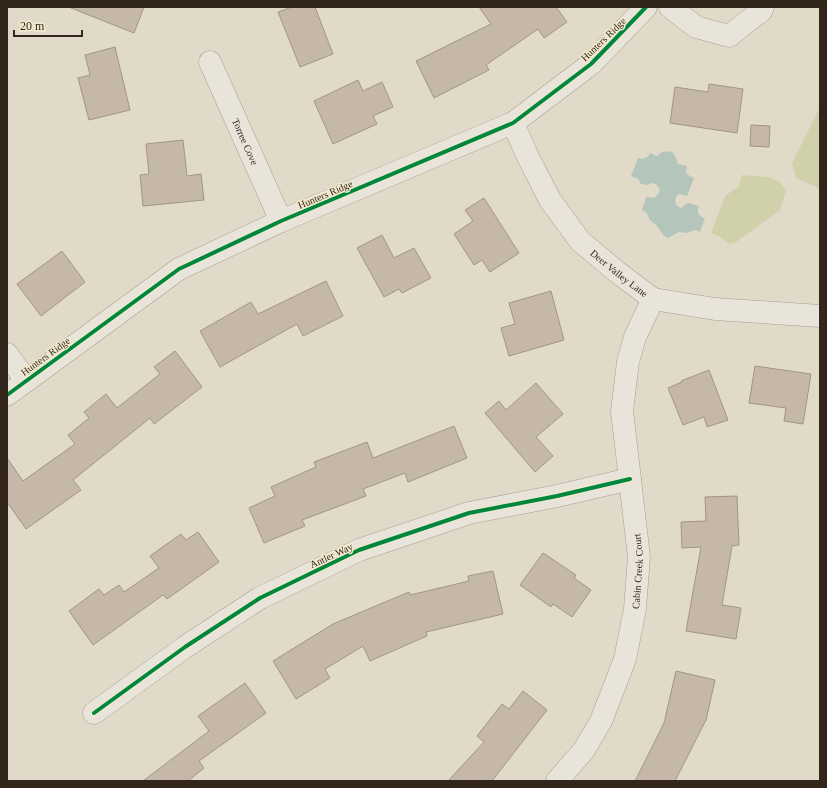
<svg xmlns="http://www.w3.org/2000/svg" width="827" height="788" font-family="Georgia,serif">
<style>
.green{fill:#d0d1aa}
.water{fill:#b4c6bb}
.building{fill:#c5b8a9;stroke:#a19588}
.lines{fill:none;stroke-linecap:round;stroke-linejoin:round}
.minor-casing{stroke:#a69f92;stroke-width:23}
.minor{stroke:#e9e4da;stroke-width:22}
.cycleway-casing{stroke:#f3e9cd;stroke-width:6}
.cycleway{stroke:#00873e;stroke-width:4}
.labels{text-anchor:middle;stroke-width:3;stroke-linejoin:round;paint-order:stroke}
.street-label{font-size:10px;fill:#33271c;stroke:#f3e9cd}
</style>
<rect width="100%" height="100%" fill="#e2dac8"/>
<path class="green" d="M 820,107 L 820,189 L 796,178 L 792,163 Z
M 742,175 L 768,177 L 778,181 L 784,187 L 786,191 L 780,210 L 736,242 L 730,244 C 723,240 719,235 711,233 L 725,196 L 739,186 Z"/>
<path class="water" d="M 662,152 C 676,150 674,155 678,164 L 687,166 L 686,173 L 691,177 L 694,178 L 687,196 L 680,194 L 677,195 L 675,201 L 676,205 L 681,208 L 688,203 L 699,206 C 696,212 699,217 705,218 L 700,232 L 696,230 L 686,233 L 679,232 L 668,238 L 664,236 L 657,226 L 650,220 L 646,212 L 642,210 L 646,197 L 654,198 L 658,194 L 660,190 L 656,184 L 652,183 L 648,185 L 641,184 L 638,179 L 631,176 L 638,158 C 643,160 648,158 650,153 L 657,156 Z"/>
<path class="building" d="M 71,7 L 144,7 L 134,33 L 71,8 Z
M 292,7 L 315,7 L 333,54 L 300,67 L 278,12 Z
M 479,7 L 556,7 L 567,22 L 544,38 L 538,29 L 486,65 L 489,70 L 434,98 L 416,61 L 491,24 Z
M 115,47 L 130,110 L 89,120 L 78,78 L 90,75 L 85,55 Z
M 358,80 L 363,91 L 382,82 L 393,107 L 373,116 L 377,124 L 333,144 L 314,101 Z
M 709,84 L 743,89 L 737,133 L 670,123 L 675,87 L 708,92 Z
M 751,125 L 770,126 L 769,147 L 750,146 Z
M 183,140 L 187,176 L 201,174 L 204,200 L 143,206 L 140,175 L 149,174 L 146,144 Z
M 484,198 L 519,253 L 490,272 L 482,260 L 474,265 L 454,234 L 473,221 L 465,210 Z
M 382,235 L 394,258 L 414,248 L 431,278 L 402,293 L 399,289 L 384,297 L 357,248 Z
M 62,251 L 85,282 L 41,316 L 17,284 Z
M 326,281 L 343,316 L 303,336 L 297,324 L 220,367 L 200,331 L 251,302 L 258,314 Z
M 551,291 L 564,340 L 509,356 L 501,328 L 515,324 L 509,303 Z
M 175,351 L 202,387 L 154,424 L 150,418 L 73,480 L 81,490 L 26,529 L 7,502 L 7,458 L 23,481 L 75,444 L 68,435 L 89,418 L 84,412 L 106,394 L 117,408 L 160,374 L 154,367 Z
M 755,366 L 811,374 L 803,424 L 784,421 L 786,408 L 749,403 Z
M 709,370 L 728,420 L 707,427 L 704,417 L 683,425 L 668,388 L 682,382 L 681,381 Z
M 536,383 L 563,414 L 536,437 L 553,456 L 535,472 L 485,413 L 499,401 L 506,410 Z
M 454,426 L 467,458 L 408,482 L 405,473 L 363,489 L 366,496 L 302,520 L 305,526 L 264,543 L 249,508 L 275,496 L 271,487 L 316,467 L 314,462 L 367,442 L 373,458 Z
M 737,496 L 739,545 L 732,546 L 722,605 L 741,608 L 736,639 L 686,631 L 701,547 L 682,548 L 681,522 L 706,521 L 705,497 Z
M 198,532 L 219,562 L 167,599 L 163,595 L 93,645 L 69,611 L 99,589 L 104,595 L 119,585 L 124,592 L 159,568 L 150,556 L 181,534 L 186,540 Z
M 543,553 L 576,575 L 574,578 L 591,590 L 572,617 L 553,604 L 551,607 L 520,585 Z
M 493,571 L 503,614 L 426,632 L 427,636 L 370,661 L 363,646 L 325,669 L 330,678 L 296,699 L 273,661 L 333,624 L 409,592 L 410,595 L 469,581 L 468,576 Z
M 676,671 L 715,680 L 706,720 L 675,781 L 635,781 L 664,723 Z
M 245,683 L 266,713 L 199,761 L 204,768 L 188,781 L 143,781 L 209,731 L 198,716 Z
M 523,691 L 547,710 L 492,781 L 448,781 L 484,742 L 477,736 L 502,704 L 509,709 Z"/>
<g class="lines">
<defs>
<g id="minor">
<path d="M 670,7 L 696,27 L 729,36 L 761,11 L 763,7"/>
<path id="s1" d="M 210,62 L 281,221"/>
<path id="s2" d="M 513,123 L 527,155 L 550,200 L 580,241 L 617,272 L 653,299 L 715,309 L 820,316"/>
<path d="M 7,354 L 26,380"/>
<path d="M 7,395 L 179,269 L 281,221 L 513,123 L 591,64 L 646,7"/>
<path d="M 94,713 L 185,647 L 260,598 L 359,550 L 469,513 L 557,496 L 630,479"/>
<path id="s3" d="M 557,781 L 584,750 L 601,721 L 625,659 L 635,609 L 639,557 L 622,411 L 628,362 L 635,337 L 653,299"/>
</g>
</defs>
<use href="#minor" class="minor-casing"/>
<use href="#minor" class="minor"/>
<defs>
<path id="cycleway" d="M 7,395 L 179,269 L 281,221 L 513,123 L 591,64 L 646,7
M 94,713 L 185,647 L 260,598 L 359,550 L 469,513 L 557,496 L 630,479"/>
</defs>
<use href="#cycleway" class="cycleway-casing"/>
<use href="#cycleway" class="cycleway"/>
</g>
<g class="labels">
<g class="street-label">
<text transform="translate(603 39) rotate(-44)" y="4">Hunters Ridge</text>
<text dy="4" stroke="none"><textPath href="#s1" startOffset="87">Torree Cove</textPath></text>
<text transform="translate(325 194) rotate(-23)" y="4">Hunters Ridge</text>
<text dy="4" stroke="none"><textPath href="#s2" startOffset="187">Deer Valley Lane</textPath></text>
<text transform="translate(45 356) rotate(-36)" y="4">Hunters Ridge</text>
<text transform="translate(331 555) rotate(-25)" y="4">Antler Way</text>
<text dy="4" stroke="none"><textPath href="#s3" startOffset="230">Cabin Creek Court</textPath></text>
</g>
</g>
<rect width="827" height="788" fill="none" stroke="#33271c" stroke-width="16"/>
<path d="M14 30v6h68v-6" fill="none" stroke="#33271c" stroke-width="2"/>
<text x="20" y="30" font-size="12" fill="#33271c" stroke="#f3e9cd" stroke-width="3" paint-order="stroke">20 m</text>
</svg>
